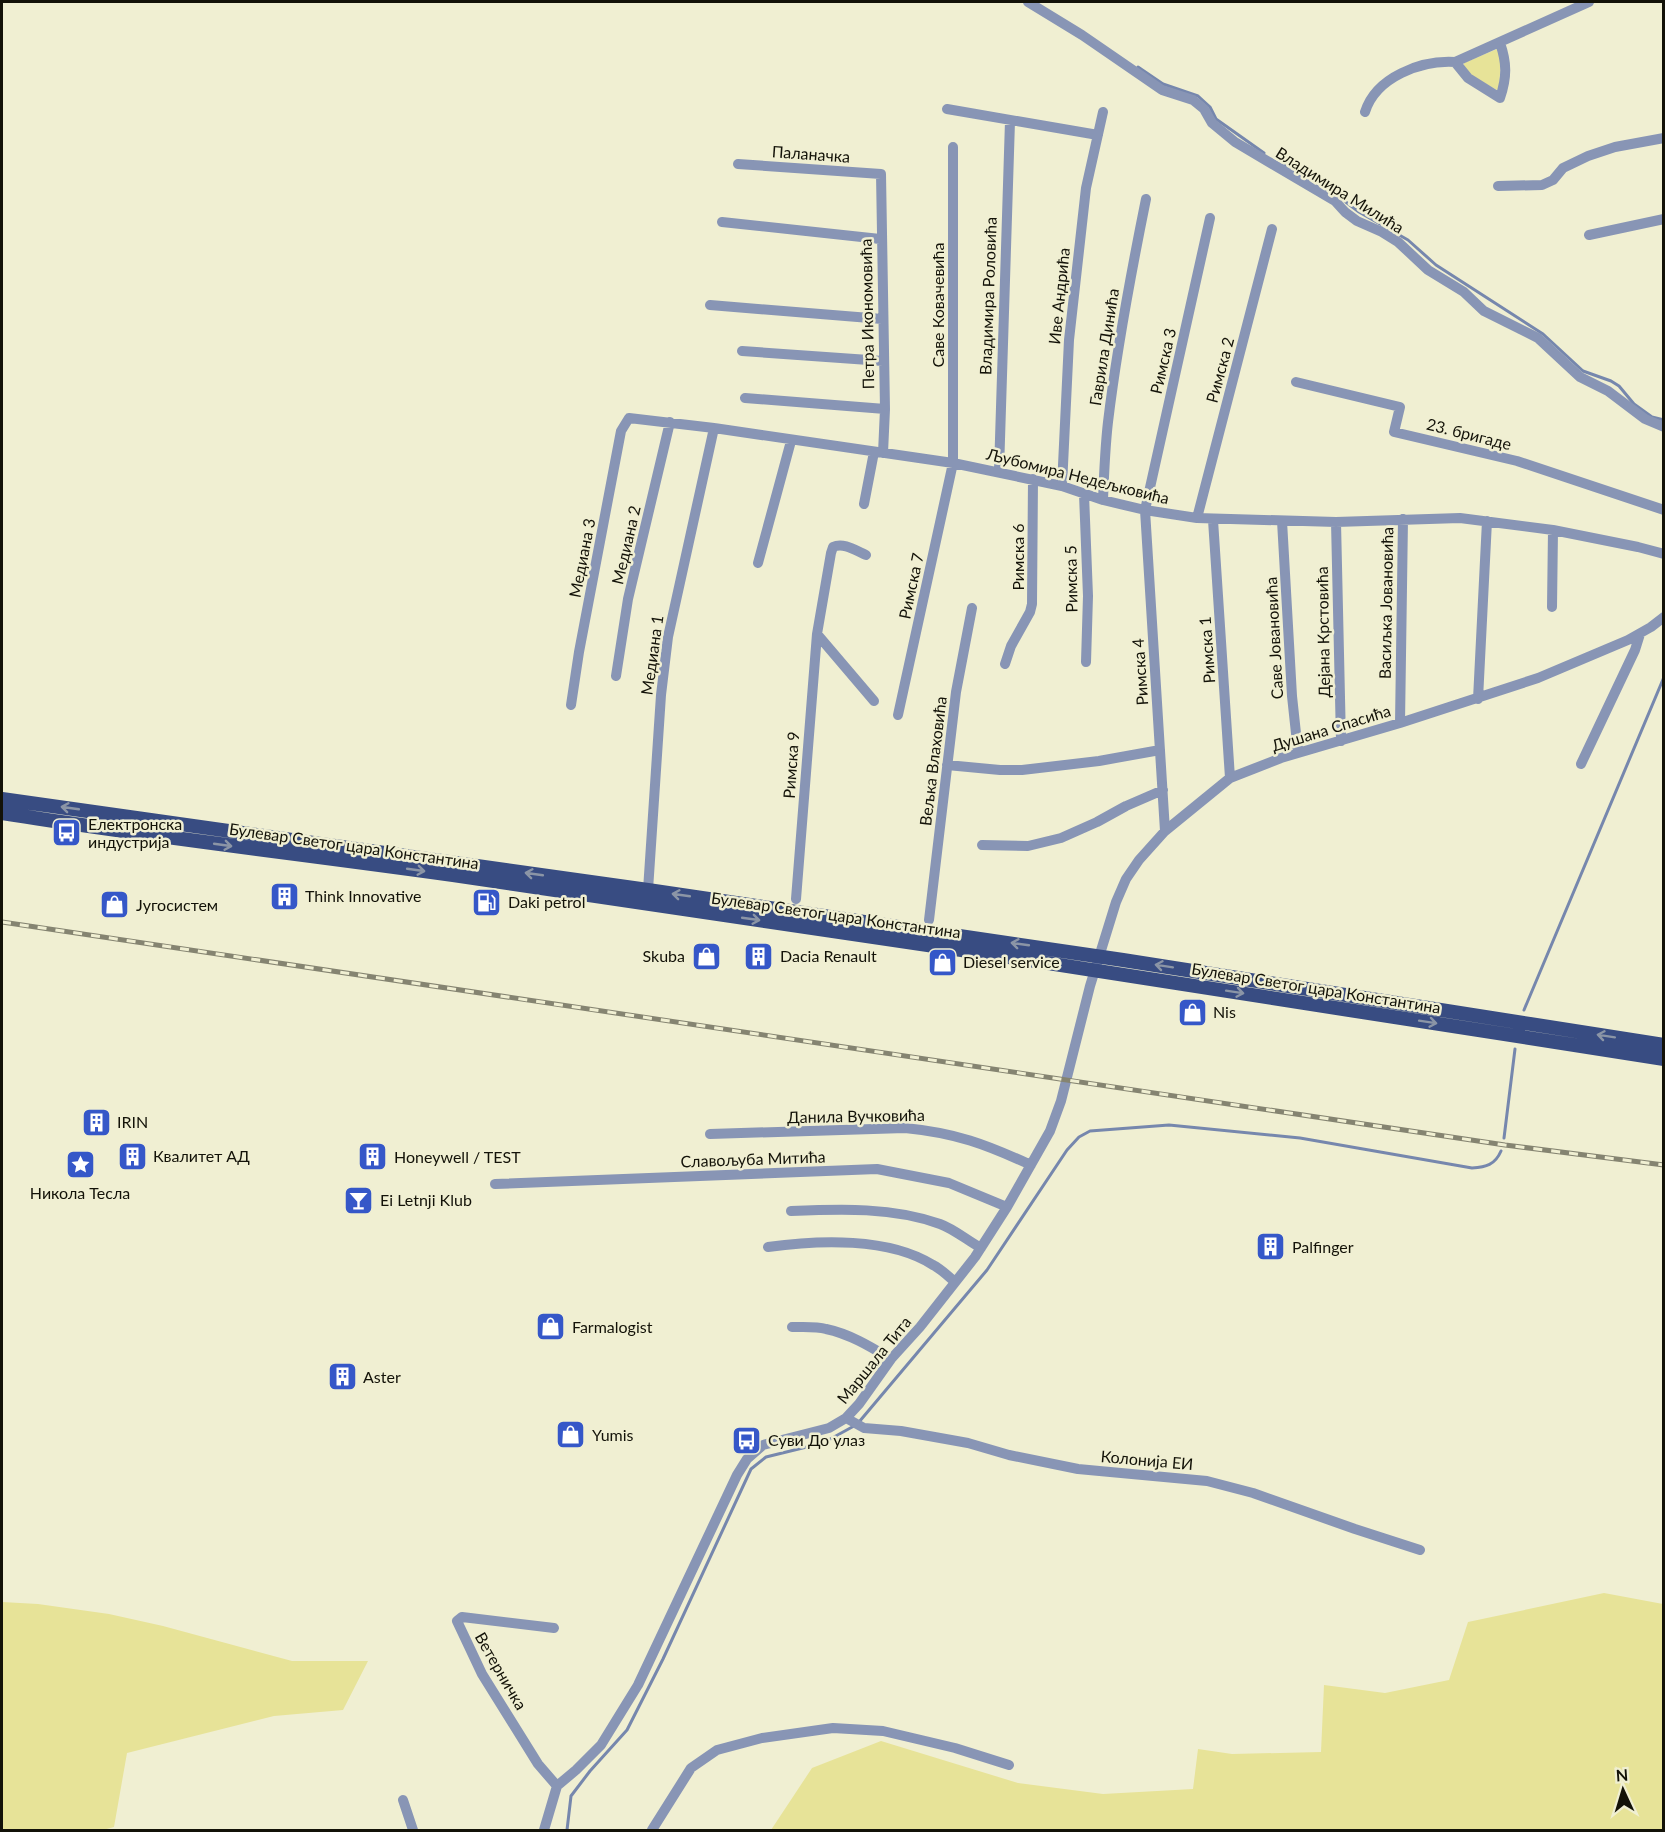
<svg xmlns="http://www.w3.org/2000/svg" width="1665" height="1832" font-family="Lato,sans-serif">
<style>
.green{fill:#e7e398}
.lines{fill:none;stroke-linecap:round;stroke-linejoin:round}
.stream{stroke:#7687ad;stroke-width:3}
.minor{stroke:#8895b5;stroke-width:10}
.major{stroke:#384c82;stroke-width:14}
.rail-casing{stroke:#858471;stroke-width:5}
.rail{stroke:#f0efd2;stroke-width:3;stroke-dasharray:9;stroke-linecap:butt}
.oneway{stroke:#8b95a6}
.labels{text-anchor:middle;stroke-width:5;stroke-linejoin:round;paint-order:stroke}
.street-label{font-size:16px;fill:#131208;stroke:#f0efd2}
.poi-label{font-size:16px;fill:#131208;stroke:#f0efd2;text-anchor:start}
</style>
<rect width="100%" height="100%" fill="#f0efd2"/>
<path class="green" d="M 1497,49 L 1501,59 L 1499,89 L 1497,90 L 1470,75 L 1463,66 L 1464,63 Z
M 1604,1593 L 1663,1604 L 1663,1830 L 771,1830 L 812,1768 L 881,1741 L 1018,1783 L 1103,1794 L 1193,1789 L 1198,1749 L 1232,1754 L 1321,1752 L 1324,1685 L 1385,1693 L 1449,1680 L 1468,1622 Z
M 2,1602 L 38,1604 L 109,1614 L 163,1626 L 292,1661 L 368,1661 L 343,1710 L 274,1716 L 127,1753 L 114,1827 L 103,1830 L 2,1830 Z"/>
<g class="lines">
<path class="stream" d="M 1138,67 L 1163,84 L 1198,96 L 1210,107 L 1216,119 L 1264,153
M 1283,164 L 1318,181 L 1359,212 L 1408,240 L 1436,265 L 1543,334 L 1583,371 L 1611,381 L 1619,386 L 1634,404 L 1652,417 L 1664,420
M 1524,1010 L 1664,677
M 1504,1138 L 1515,1049
M 859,1422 L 987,1270 L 1067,1150 L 1079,1137 L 1090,1131 L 1169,1125 L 1300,1138 L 1472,1168 C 1486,1167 1495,1165 1501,1151
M 567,1830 L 571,1796 L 590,1771 L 627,1730 L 663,1659 L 751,1469 L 766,1457 L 823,1443 L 854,1426"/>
<path class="minor" d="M 1028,2 L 1082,35 L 1162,90 L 1193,100 L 1204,109 L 1212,123 L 1235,142 L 1335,201 L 1345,212 L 1357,221 L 1382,232 L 1398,242 L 1428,270 L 1464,292 L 1484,311 L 1538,338 L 1580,377 L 1608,391 L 1645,419 L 1664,427
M 1455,62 L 1468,78 L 1500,98 C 1507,77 1507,63 1500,43
M 947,109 L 1098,135
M 1365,112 C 1376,77 1421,60 1455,62 L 1589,2
M 738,164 L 881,174 L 885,409 L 883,453
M 1498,186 L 1542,185 L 1553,180 L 1563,168 L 1588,156 L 1615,147 L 1664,138
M 722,222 L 880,239
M 1589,235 L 1664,219
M 710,305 L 882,319
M 742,351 L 883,361
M 1296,382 L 1400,407 L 1394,432 L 1517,461 L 1664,510
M 745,398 L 885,409
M 999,471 L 1010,121
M 1062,486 L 1069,340 L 1086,188 L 1103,112
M 1084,494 L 1088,596 L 1086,662
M 1103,500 C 1104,474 1105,448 1108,422 C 1117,347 1131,273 1146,199
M 864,504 L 874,452
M 1197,518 L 1272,229
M 1213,520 L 1230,778
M 1282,521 L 1292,696 L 1298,752
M 1336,522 L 1341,741
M 758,563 L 791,441
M 1552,607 L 1553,530
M 817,634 L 874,701
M 1005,664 L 1011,646 L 1030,612 L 1032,604 L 1033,479
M 616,676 L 628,599 L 670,422
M 1478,699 L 1487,521
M 571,705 L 579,652 L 621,431 L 629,418 L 714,428 L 953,463 L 1062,486 L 1103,500 L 1145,510 L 1197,518 L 1336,522 L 1460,518 L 1553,530 L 1638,547 L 1664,554
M 898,715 L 953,463 L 953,147
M 1400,723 L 1403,519
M 1581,764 L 1635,650 L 1640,634
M 947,765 L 1000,770 L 1022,770 L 1099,761 L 1160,750
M 1165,831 L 1145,510 L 1210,218
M 982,845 L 1028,846 L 1061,838 L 1097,822 L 1126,806 L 1163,790
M 648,890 L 661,695 L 668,637 L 714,428
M 796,899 L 817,634 L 831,553 L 833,547 C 843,542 855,550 866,555
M 929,920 L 956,692 L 972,608
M 710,1134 L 905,1128 C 956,1133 985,1144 1031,1165
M 495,1184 L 877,1169 L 949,1183 L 1007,1207
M 791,1211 C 841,1209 893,1207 940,1224 C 954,1229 968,1241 981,1248
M 768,1247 C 818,1240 889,1237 933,1265 C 941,1269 948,1276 955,1282
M 792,1327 C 803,1327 816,1326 826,1329 C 850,1334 871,1347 891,1359
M 846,1418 L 864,1428 L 901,1431 L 968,1443 L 1009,1455 L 1078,1469 L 1207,1481 L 1253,1493 L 1355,1529 L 1420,1550
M 554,1628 L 462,1617 L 457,1621 L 482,1674 L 538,1764 L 557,1786
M 403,1800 L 413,1830
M 544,1830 L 557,1786 L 576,1770 L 601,1745 L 638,1685 L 737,1475 L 747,1459 L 763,1445 L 829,1428 L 846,1418 L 859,1404 L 891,1359 L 920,1327 L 975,1257 L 1007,1207 L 1050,1131 L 1061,1101 L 1090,986 L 1116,902 L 1126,879 L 1139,860 L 1165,831 L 1230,778 L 1281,758 L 1400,723 L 1538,678 L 1628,640 L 1651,627 L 1664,617
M 652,1830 L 691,1768 L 717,1750 L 762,1738 L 833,1728 L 883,1731 L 955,1748 L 1009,1765"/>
<path class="major" d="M 2,799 L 648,890 L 1123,960 L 1664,1045
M 2,813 C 152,837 303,854 453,875 C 857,933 1261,995 1664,1059"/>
<defs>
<path id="rail" d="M 2,922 L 1505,1145 L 1664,1165"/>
</defs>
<use href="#rail" class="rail-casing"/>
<use href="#rail" class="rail"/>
</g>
<defs><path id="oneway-shaft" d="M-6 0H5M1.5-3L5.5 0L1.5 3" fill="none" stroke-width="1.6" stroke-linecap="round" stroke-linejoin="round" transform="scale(1.5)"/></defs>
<g class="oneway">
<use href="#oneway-shaft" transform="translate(70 808) rotate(-172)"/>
<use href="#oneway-shaft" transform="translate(223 845) rotate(8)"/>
<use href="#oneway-shaft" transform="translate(416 870) rotate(8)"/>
<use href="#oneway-shaft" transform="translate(534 874) rotate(-172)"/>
<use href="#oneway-shaft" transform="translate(681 895) rotate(-172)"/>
<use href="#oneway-shaft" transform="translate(751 919) rotate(8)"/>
<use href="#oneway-shaft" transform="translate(1020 944) rotate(-172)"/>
<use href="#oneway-shaft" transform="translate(1164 966) rotate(-171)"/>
<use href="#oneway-shaft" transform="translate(1235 992) rotate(9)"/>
<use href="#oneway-shaft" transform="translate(1428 1022) rotate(9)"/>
<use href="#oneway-shaft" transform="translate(1606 1036) rotate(-171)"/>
</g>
<defs>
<symbol id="bus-square" viewBox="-11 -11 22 22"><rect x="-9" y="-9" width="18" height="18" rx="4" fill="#3557c8" stroke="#f0efd2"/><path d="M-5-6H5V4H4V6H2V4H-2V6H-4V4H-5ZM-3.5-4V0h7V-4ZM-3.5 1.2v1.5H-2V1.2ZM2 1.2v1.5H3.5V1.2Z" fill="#fff"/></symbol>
<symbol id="building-square" viewBox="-11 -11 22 22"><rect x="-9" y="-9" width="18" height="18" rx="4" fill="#3557c8" stroke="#f0efd2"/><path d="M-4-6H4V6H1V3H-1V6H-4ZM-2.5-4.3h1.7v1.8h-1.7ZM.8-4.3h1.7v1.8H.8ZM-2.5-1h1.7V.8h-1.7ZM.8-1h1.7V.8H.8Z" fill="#fff"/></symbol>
<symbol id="fuel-square" viewBox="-11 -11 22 22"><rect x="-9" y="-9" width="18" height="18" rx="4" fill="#3557c8" stroke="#f0efd2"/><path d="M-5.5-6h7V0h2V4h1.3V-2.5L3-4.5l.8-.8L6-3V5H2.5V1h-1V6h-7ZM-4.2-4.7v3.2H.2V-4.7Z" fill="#fff"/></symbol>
<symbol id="shop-square" viewBox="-11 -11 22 22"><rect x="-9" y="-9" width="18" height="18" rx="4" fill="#3557c8" stroke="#f0efd2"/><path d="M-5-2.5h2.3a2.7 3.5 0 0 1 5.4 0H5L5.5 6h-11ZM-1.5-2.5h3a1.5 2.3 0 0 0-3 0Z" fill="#fff"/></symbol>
<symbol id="sight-square" viewBox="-11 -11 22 22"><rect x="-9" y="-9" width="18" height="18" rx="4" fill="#3557c8" stroke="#f0efd2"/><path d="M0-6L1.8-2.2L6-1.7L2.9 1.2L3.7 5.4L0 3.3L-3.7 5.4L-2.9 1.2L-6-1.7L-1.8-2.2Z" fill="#fff"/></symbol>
<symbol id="bar-square" viewBox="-11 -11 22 22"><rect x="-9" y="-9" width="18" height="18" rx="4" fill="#3557c8" stroke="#f0efd2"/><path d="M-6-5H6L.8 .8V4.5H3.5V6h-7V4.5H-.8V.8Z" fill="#fff"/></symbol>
</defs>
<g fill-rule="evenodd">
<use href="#bus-square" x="50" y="816" width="33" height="33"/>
<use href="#building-square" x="268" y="880" width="33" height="33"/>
<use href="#fuel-square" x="470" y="886" width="33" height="33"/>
<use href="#shop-square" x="98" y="888" width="33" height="33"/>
<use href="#shop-square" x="690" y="940" width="33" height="33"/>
<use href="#building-square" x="742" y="940" width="33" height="33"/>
<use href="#shop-square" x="926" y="946" width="33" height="33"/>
<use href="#shop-square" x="1176" y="996" width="33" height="33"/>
<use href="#building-square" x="80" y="1106" width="33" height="33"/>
<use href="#building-square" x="116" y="1140" width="33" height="33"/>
<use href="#building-square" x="356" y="1140" width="33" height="33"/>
<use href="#sight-square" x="64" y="1148" width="33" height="33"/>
<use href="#bar-square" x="342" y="1184" width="33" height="33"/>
<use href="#building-square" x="1254" y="1230" width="33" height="33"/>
<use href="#shop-square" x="534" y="1310" width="33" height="33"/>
<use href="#building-square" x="326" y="1360" width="33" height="33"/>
<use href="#shop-square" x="554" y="1418" width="33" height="33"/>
<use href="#bus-square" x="730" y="1424" width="33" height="33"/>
</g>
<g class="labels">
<g class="street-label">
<text transform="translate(811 154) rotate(4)" y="6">Паланачка</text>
<text transform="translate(1340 190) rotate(32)" y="6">Владимира Милића</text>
<text transform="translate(988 296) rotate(-88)" y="6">Владимира Роловића</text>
<text transform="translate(1059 296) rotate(-84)" y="6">Иве Андрића</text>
<text transform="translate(938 305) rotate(-90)" y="6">Саве Ковачевића</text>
<text transform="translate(867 314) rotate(-91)" y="6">Петра Икономовића</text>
<text transform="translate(1104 347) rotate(-81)" y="6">Гаврила Динића</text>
<text transform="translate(1163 361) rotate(-77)" y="6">Римска 3</text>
<text transform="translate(1220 370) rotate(-75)" y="6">Римска 2</text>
<text transform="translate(1469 434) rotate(14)" y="6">23. бригаде</text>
<text transform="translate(1078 476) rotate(14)" y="6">Љубомира Недељковића</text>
<text transform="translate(626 545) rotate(-77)" y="6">Медиана 2</text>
<text transform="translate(1018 557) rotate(-90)" y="6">Римска 6</text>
<text transform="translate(582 558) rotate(-79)" y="6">Медиана 3</text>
<text transform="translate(1071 579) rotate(-91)" y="6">Римска 5</text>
<text transform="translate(911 586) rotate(-78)" y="6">Римска 7</text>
<text transform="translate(1386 603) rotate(-89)" y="6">Васиљка Јовановића</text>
<text transform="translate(1323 632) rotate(-91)" y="6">Дејана Крстовића</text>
<text transform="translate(1274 638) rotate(-93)" y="6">Саве Јовановића</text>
<text transform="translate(1207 650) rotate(-94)" y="6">Римска 1</text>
<text transform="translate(652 655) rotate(-82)" y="6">Медиана 1</text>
<text transform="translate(1140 672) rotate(-94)" y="6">Римска 4</text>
<text transform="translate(1331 728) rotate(-17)" y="6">Душана Спасића</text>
<text transform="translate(933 761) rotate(-83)" y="6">Вељка Влаховића</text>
<text transform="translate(791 765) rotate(-86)" y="6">Римска 9</text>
<text transform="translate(354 846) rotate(8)" y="6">Булевар Светог цара Константина</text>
<text transform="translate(836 915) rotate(8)" y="6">Булевар Светог цара Константина</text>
<text transform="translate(1316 988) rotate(9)" y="6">Булевар Светог цара Константина</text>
<text transform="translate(856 1116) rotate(-1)" y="6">Данила Вучковића</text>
<text transform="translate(753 1159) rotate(-2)" y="6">Славољуба Митића</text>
<text transform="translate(874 1360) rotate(-51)" y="6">Маршала Тита</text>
<text transform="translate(1147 1460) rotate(5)" y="6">Колонија ЕИ</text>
<text transform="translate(501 1671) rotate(60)" y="6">Ветерничка</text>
</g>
<g class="poi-label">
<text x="88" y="830">Електронска<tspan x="88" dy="18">индустрија</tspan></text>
<text x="305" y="902">Think Innovative</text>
<text x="508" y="908">Daki petrol</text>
<text x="136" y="911">Југосистем</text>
<text x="685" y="962" text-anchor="end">Skuba</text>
<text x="780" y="962">Dacia Renault</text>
<text x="963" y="968">Diesel service</text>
<text x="1213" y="1018">Nis</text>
<text x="117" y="1128">IRIN</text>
<text x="153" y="1162">Квалитет АД</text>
<text x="394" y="1163">Honeywell / TEST</text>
<text x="80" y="1199" text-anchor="middle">Никола Тесла</text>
<text x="380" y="1206">Ei Letnji Klub</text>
<text x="1292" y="1253">Palfinger</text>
<text x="572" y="1333">Farmalogist</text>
<text x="363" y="1383">Aster</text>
<text x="592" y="1441">Yumis</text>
<text x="768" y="1446">Суви До улаз</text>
</g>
</g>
<rect width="1665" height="1832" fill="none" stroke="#131208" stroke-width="6"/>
<g transform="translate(1623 1790) rotate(356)" stroke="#f0efd2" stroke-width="4.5" paint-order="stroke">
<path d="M0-4.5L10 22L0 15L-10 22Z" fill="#131208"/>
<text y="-9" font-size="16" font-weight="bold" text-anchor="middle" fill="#131208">N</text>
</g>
</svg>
